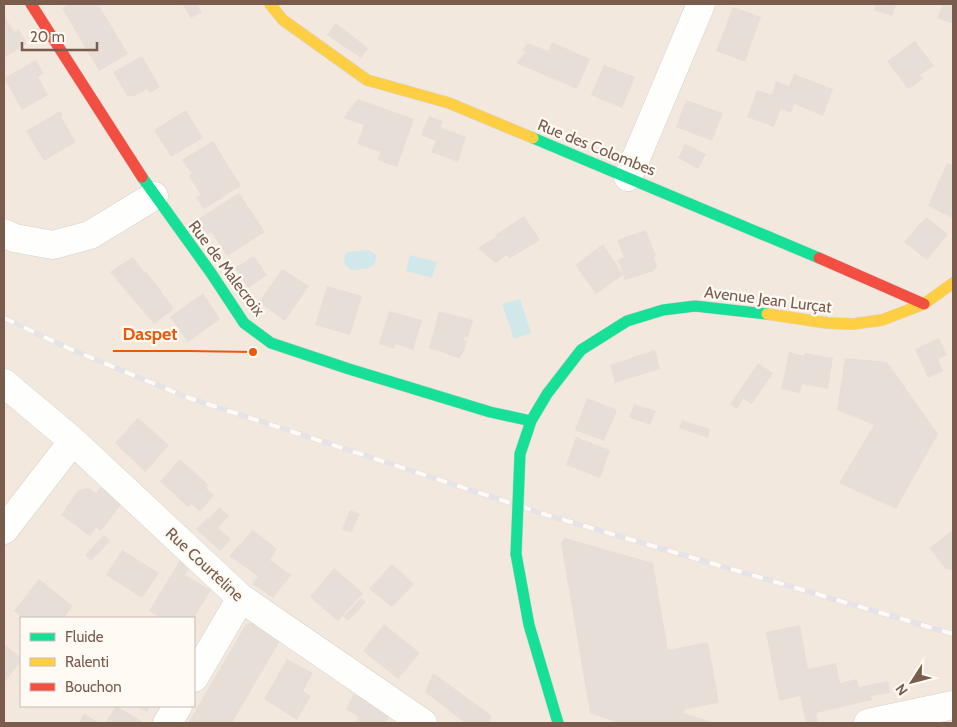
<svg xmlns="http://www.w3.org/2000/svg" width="957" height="727" font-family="Cabin,sans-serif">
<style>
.residential{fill:#f2e8de;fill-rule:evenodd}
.water{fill:#d0e8ea}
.building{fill:#e6ded7}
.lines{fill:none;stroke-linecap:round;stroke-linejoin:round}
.street-casing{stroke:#d7d1cb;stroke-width:29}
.fast-casing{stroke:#d9d2cb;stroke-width:12}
.slow-casing{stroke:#d9d2cb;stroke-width:12}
.jam-casing{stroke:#d9d2cb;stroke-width:12}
.street{stroke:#fefefd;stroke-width:28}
.fast{stroke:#16e098;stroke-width:11}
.slow{stroke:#ffcf43;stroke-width:11}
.jam{stroke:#f24e42;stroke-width:11}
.rail-casing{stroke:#e6e3e7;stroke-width:5.5}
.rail{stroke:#fffaf3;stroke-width:4;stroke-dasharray:11;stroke-linecap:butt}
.fast-bridge-casing{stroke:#d9d2cb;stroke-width:12;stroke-linecap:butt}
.fast-bridge{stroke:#16e098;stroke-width:11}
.labels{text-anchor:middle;stroke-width:4.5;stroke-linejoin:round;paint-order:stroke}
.street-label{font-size:16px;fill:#7a5c4d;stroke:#fffaf3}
.leader{fill:none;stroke:#e8590c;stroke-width:2}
.callout-dot{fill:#e8590c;stroke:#fffaf3;stroke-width:2}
.callout-label{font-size:18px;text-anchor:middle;font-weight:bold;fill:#e8590c;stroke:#fffaf3;stroke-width:4.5;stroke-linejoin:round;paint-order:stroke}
</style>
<rect width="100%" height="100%" fill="#f9f5f0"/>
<path class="residential" d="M 4,4 L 953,4 L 953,723 L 4,723 ZM 21,618 L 194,618 L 194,706 L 21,706 Z"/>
<path class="water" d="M 369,250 L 376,255 C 377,271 362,269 351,270 L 345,265 L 344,257 L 347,252 Z
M 410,255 L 437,262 L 432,278 L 406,271 Z
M 520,299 L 531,333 L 514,339 L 502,304 Z"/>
<path class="building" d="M 69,4 L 98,4 L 128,54 L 99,71 L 62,8 Z
M 182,4 L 197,4 L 202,12 L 191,18 Z
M 876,4 L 896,5 L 892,16 L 874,10 Z
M 943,4 L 953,4 L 953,24 L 937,18 Z
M 733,7 L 761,17 L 745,62 L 716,51 Z
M 4,15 L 14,32 L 19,29 L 27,44 L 4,58 Z
M 336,23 L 368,48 L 361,58 L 327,35 Z
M 915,41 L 934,66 L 920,75 L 923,79 L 908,89 L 887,61 Z
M 552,42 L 590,59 L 577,89 L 516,63 L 526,52 L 522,50 L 528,43 L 548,51 Z
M 142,56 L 160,87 L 150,93 L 147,89 L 134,96 L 127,96 L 113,72 Z
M 36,60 L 43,73 L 38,77 L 48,95 L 22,110 L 4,78 Z
M 604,65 L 635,77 L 622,108 L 591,95 Z
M 794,74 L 833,89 L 823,116 L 794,104 L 791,113 L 781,109 L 774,127 L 747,117 L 757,90 L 772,95 L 776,81 L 789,86 Z
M 358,99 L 414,119 L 397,167 L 378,160 L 380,152 L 357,144 L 364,125 L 343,118 Z
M 686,100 L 723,113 L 712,141 L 676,127 Z
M 186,110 L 203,138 L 171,157 L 154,130 Z
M 60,111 L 63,115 L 61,117 L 76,142 L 44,161 L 26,131 Z
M 429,116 L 443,121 L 440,127 L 466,137 L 458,162 L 431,152 L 436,141 L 421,135 Z
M 213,141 L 241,186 L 204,209 L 196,198 L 201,195 L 189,176 L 192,174 L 182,160 Z
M 685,144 L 706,154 L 698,169 L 678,158 Z
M 947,163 L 953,165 L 953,218 L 928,206 Z
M 239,193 L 265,232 L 227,256 L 211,232 L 205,235 L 195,221 Z
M 524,216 L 540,240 L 509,259 L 507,255 L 495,263 L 478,248 L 496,237 L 495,235 Z
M 926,217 L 948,234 L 927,260 L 904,242 Z
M 646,230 L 656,256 L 654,258 L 657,265 L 654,271 L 625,280 L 623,275 L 596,294 L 575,265 L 603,244 L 623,275 L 618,260 L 624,257 L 617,240 Z
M 254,256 L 267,275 L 248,288 L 235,268 Z
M 133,257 L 144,272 L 146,271 L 174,309 L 154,324 L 110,272 Z
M 282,269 L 309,286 L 285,321 L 259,302 Z
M 327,286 L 362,296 L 350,335 L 315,325 Z
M 203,293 L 220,319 L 188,342 L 170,317 Z
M 389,311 L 422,320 L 413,350 L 396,344 L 394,349 L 379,344 Z
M 439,311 L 473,320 L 468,338 L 465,336 L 464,340 L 467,341 L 464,351 L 459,358 L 429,348 Z
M 939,338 L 947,355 L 938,359 L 943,371 L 928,378 L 915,349 Z
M 655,350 L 660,369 L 615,383 L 610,365 Z
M 789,352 L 804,356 L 805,353 L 833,358 L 828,389 L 802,384 L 800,393 L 781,389 Z
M 845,358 L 887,362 L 938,434 L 896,509 L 839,483 L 874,425 L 837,410 Z
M 758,363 L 773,373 L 752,404 L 743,399 L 737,409 L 730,404 Z
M 587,398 L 617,410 L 604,441 L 575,430 Z
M 634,404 L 656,411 L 650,425 L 629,417 Z
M 138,418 L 169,445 L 145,472 L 115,443 Z
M 682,420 L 710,429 L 708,438 L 679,428 Z
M 576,437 L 610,450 L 600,478 L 566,465 Z
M 180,459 L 209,485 L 206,488 L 214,495 L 200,512 L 192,504 L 188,507 L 160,481 Z
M 101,487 L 123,502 L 101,531 L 96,527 L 90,536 L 61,515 L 78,490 L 89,488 L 96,493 Z
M 219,507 L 229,516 L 218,528 L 231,539 L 220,551 L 196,529 L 207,518 L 209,519 Z
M 350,510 L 360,514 L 351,533 L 342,529 Z
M 253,530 L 277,549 L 270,560 L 291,575 L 273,598 L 252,584 L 258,576 L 229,556 Z
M 953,530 L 953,570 L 946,569 L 929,548 Z
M 104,535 L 110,541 L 91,561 L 85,555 Z
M 565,538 L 653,563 L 668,650 L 708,642 L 719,703 L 685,709 L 684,713 L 714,723 L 618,723 L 590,713 L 561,543 Z
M 122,550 L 159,573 L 142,598 L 106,575 Z
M 180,560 L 189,569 L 185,575 L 211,590 L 194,618 L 161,618 L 149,611 Z
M 392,564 L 414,584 L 392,607 L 369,589 Z
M 334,568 L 363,593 L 338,621 L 310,597 Z
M 39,579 L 73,606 L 64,618 L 23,618 L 14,611 Z
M 361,598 L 366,602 L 348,621 L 343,617 Z
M 258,622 L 281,639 L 232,723 L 188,723 L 246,624 Z
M 384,624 L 420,653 L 398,679 L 363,651 Z
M 800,625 L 808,669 L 836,663 L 840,683 L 857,679 L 859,687 L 888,681 L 890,693 L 871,696 L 872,700 L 816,713 L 818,723 L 806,723 L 800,696 L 779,701 L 766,632 Z
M 4,644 L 21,658 L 21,661 L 4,683 Z
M 287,659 L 313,673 L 303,691 L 311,696 L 297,720 L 264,699 Z
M 433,673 L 491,715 L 491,722 L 489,723 L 465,723 L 425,692 Z
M 354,694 L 390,715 L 386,723 L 355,723 L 359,717 L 346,709 Z
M 116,706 L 142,721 L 140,723 L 105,723 Z
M 136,706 L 151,706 L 147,712 Z
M 84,714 L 100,723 L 83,723 L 80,721 Z"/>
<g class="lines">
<defs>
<path id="street" d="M 628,177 L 701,4
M 4,233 L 14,238 L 53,245 L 90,235 L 154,196
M 4,383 L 73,441 L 241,598 L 423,723
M 4,530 L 73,441
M 194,678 L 241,598
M 167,723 L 178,706
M 868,723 L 953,705"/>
<path id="fast" d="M 533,138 L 819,258
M 142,177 L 211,273 L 244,323 L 271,343 L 349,369 L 490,412 L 531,421
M 520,454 L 531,421 L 547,394 L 581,350 L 627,321 L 663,310 L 695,306 L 767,314
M 516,554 L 529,625 L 558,723"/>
<path id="slow" d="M 270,4 L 283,20 L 367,80 L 449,103 L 533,138
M 767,314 L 827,323 L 853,324 L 882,320 L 924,304 L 953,283"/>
<path id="jam" d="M 31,4 L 142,177
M 819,258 L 924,304"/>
</defs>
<use href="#street" class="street-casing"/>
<use href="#fast" class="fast-casing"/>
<use href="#slow" class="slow-casing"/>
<use href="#jam" class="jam-casing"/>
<use href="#street" class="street"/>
<use href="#fast" class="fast"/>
<use href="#slow" class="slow"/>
<use href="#jam" class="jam"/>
<defs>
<path id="rail" d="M 4,318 L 70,349 L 186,397 L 547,515 L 953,634"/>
</defs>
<use href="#rail" class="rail-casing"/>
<use href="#rail" class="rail"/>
<defs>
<path id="fast-bridge" d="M 516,554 L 520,454"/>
</defs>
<use href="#fast-bridge" class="fast-bridge-casing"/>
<use href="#fast-bridge" class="fast-bridge"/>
</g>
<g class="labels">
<g class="street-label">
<text transform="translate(597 147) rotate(22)" y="6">Rue des Colombes</text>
<text transform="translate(227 268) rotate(53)" y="6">Rue de Malecroix</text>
<text transform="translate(768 299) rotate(7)" y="6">Avenue Jean Lurçat</text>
<text transform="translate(205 564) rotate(43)" y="6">Rue Courteline</text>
</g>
</g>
<path class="leader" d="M253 352L188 351H113"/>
<circle class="callout-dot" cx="253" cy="352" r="5"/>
<g class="callout-label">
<text x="150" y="340">Daspet</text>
</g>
<rect width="957" height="727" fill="none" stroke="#7a5c4d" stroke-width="10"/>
<rect x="20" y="617" width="175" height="90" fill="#fffaf3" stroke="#cabbb1"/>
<rect x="30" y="633" width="25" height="8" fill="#16e098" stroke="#cabbb1"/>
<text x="65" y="642" font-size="15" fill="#7a5c4d">Fluide</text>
<rect x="30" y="658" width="25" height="8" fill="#ffcf43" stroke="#cabbb1"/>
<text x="65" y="667" font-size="15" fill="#7a5c4d">Ralenti</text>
<rect x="30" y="683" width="25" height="8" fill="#f24e42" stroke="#cabbb1"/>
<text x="65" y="692" font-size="15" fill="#7a5c4d">Bouchon</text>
<g transform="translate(912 682) rotate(234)" stroke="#fffaf3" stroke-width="4" paint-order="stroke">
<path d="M0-4L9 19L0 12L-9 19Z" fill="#7a5c4d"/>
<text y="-8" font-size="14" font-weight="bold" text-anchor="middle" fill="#7a5c4d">N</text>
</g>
<path d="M22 42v8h75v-8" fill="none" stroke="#7a5c4d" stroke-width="2.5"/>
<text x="30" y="42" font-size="15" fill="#7a5c4d" stroke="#fffaf3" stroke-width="4" paint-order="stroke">20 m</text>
</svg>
